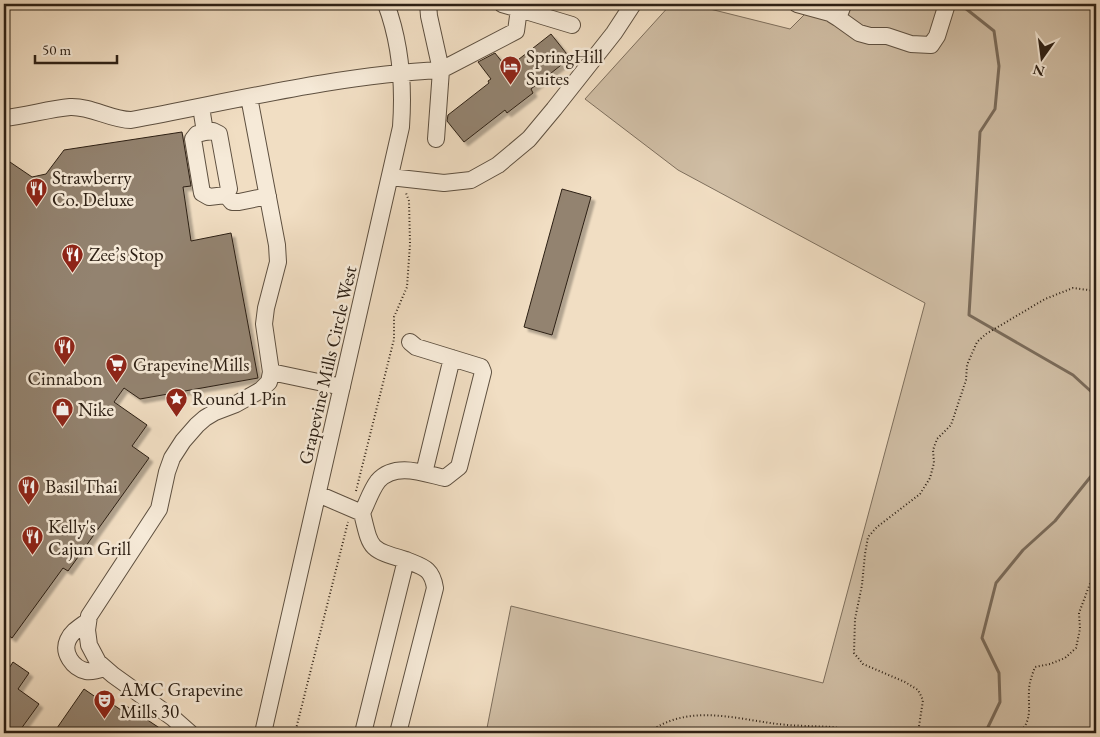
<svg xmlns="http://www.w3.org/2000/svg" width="1100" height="737" font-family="'EB Garamond',serif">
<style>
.green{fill:#d0bea5;stroke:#7e6f5d}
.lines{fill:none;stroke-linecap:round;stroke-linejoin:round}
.stream{stroke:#7a6b5a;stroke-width:3}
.building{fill:#93836f;stroke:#2d2015;filter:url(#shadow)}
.minor-casing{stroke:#5e5040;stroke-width:18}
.path{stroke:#2d2015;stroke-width:2;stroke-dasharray:1 2.5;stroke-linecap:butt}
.minor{stroke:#f6ead8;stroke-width:16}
.labels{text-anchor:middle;stroke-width:5;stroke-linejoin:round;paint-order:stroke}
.poi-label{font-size:19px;fill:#2d2015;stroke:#f6ead8;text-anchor:start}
.street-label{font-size:19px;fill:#2d2015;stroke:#f6ead8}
</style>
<defs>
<filter id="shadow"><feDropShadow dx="4" dy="4" stdDeviation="1" flood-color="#0004"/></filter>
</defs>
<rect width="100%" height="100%" fill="#f1dec3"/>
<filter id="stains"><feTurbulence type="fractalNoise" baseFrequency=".004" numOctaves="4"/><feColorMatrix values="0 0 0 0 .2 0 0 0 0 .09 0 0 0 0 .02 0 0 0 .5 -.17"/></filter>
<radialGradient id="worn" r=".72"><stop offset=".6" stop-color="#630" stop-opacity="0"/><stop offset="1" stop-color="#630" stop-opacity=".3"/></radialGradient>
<path class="green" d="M 671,4 L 690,4 L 790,29 L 810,9 L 823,4 L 1096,4 L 1096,733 L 486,733 L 511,606 L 823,683 L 925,303 L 678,170 L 585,99 Z"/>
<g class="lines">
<path class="stream" d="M 960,4 L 994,31 L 999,66 L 995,109 L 980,132 L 969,315 L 1073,375 L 1096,396
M 989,733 L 988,727 L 1000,702 L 999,673 L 982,638 L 996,583 L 1023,550 L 1055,521 L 1096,470"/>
</g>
<path class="building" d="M 551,34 L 570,58 L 531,89 L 533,93 L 507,113 L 505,110 L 464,142 L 447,121 L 448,115 L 489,83 L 488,81 L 491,79 L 478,62 L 495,53 L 506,67 L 513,61 L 514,63 Z
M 182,132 L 191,186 L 183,187 L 191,241 L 231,233 L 258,378 L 140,399 L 124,388 L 114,402 L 147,425 L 132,446 L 149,458 L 68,571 L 63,568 L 12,638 L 4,632 L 4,158 L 32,177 L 46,174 L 64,150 Z
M 562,189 L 591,197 L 552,335 L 524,327 Z
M 13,662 L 29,673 L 18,689 L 39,704 L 18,733 L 4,733 L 4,676 Z
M 84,689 L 97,698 L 99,695 L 121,710 L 125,705 L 167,733 L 66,733 L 57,728 Z"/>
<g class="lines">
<defs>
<path id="minor" d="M 428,4 L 429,16 L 441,70 L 516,31 L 519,9 L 502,4
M 797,4 L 830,13 L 838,18 L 843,5 L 842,4
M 519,9 L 572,25
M 838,18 L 859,33 L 870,36 L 887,36 L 911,44 L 931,45 L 937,36 L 947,4
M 201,107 L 205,132 L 213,131 L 219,134 L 229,189 L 226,195 L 209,197 L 202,193 L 193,139 L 197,134 L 205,132
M 4,118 C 26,116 48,109 70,107 C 91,106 111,120 131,120 C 234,101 337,75 441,70 L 436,139
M 390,177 L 444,183 L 471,180 L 498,165 L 529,139 L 554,109 L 614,33 L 633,4
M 226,195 L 232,202 L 239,202 L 268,196
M 271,372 L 342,387
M 424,473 L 452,358
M 318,494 L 362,513
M 88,621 C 80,627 72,631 68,640 C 62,653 73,668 86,671 C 93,672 99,670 105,668
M 190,733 L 173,718 L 113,675 L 98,662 L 89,645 L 87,630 L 89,616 L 159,509 L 167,472 L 172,458 L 183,441 L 197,425 L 205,418 L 215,412 L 236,404 L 261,390 L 269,382 L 271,372 L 264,324 L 266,308 L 278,262 L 277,245 L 249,97
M 263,733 L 401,127 C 404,85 401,44 386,4
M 363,733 L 406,560 C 369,549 371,550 362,513 C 367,503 371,490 378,481 C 395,462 423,473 445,478 L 459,467 L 483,372 L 481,367 L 416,347 L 410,342
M 398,733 L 435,588 C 432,568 423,567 406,560"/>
</defs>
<use href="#minor" class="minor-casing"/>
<path class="path" d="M 356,491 L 394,339 L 394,317 L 407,287 L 410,244 L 409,201 L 406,193
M 295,733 L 348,522
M 648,733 C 685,705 729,717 770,723 C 790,726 812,726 832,727 C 846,729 860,732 874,733
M 899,733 L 917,730
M 918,733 L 923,700 L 918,690 L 905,682 L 863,664 L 854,653 L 855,619 L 862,585 L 865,554 L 868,537 L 877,527 L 920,494 L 930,478 L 934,463 L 933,450 L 937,439 L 951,425 L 966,380 L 967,365 L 977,342 L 986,334 L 1045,299 L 1073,288 L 1096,291
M 1019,733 C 1033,720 1028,707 1029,691 C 1029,683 1032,675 1035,667 L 1050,664 L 1065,658 L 1076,648 L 1080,629 L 1079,613 L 1094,573 L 1096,555"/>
<use href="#minor" class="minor"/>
</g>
<defs>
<symbol id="hotel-pin" viewBox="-11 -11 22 30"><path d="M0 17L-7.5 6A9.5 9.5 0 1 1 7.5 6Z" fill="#8f2418" stroke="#f6ead8"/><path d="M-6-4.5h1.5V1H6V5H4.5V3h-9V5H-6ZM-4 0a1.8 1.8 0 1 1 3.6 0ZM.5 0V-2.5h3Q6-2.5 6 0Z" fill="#fff"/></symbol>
<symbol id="restaurant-pin" viewBox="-11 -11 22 30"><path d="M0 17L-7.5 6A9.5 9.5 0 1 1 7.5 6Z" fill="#8f2418" stroke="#f6ead8"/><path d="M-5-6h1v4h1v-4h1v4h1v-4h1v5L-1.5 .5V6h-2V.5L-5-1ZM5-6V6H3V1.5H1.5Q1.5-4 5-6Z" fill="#fff"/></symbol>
<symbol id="supermarket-pin" viewBox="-11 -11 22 30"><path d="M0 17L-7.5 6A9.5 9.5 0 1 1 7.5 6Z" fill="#8f2418" stroke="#f6ead8"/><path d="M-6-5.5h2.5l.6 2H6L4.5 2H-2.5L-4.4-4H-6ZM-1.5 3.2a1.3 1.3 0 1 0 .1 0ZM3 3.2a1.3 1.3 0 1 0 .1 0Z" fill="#fff"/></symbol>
<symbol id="sight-pin" viewBox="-11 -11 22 30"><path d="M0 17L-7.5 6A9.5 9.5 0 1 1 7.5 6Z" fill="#8f2418" stroke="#f6ead8"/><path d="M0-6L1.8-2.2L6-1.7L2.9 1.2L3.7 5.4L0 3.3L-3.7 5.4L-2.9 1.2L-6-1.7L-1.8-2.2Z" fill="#fff"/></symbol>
<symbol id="shop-pin" viewBox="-11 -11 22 30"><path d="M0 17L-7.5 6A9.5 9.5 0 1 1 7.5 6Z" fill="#8f2418" stroke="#f6ead8"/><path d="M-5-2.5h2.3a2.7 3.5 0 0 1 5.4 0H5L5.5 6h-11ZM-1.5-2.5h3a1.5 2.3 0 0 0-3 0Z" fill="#fff"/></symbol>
<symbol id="theatre-pin" viewBox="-11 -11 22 30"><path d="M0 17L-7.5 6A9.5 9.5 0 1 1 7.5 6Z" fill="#8f2418" stroke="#f6ead8"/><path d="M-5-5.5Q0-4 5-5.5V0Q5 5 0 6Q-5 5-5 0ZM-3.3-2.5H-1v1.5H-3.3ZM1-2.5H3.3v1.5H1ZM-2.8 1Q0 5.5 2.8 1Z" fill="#fff"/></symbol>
</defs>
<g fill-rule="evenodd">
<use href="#hotel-pin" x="498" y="54" width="25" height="34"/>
<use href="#restaurant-pin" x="24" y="176" width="25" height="34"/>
<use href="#restaurant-pin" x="60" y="242" width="25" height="34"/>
<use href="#restaurant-pin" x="52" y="334" width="25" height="34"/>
<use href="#supermarket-pin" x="104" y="352" width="25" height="34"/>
<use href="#sight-pin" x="164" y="386" width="25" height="34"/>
<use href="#shop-pin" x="50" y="396" width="25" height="34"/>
<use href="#restaurant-pin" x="16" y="474" width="25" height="34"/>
<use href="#restaurant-pin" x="20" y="524" width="25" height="34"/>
<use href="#theatre-pin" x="92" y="688" width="25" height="34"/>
</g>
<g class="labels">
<g class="poi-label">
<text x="526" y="63">SpringHill<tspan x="526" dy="22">Suites</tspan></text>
<text x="52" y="184">Strawberry<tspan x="52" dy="22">Co. Deluxe</tspan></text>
<text x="89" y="261">Zee’s Stop</text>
<text x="133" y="371">Grapevine Mills</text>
<text x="65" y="385" text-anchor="middle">Cinnabon</text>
<text x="192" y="405">Round 1 Pin</text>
<text x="78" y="416">Nike</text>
<text x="45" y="493">Basil Thai</text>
<text x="48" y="533">Kelly's<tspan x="48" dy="22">Cajun Grill</tspan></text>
<text x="120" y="696">AMC Grapevine<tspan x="120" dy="22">Mills 30</tspan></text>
</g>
<g class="street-label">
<text transform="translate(327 365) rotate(-77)" y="7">Grapevine Mills Circle West</text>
</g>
</g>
<rect width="1100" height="737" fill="none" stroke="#f1dec3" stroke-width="20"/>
<rect x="5" y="5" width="1090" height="727" fill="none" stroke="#2d2015" stroke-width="2.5"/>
<rect x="10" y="10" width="1080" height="717" fill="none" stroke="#2d2015"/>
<g transform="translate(1042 58) rotate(194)" stroke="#f6ead8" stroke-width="4" paint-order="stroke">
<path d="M0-4L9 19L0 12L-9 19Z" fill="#2d2015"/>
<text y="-8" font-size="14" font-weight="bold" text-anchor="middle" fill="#2d2015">N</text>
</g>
<path d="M35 55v8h82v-8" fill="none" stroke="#2d2015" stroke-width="2.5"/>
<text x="42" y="55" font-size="15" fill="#2d2015" stroke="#f6ead8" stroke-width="4" paint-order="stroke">50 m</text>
<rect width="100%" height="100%" filter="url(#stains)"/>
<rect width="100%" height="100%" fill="url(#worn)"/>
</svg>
